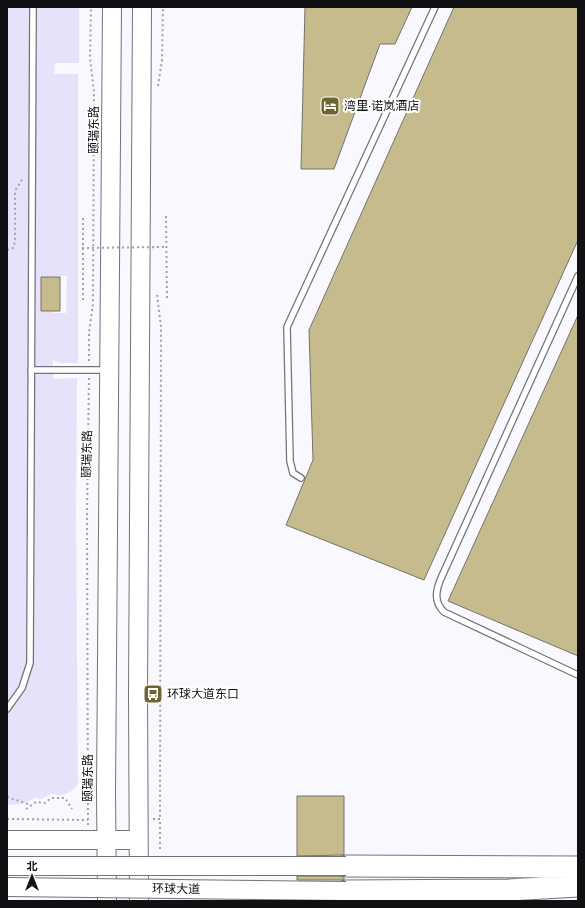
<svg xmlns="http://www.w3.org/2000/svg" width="585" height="908" font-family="'PT Sans','Noto Sans SC',sans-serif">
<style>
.green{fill:#e7e2f9;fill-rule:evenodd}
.building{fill:#c5bb8d;stroke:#74736b}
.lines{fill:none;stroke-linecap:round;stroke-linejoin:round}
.lane-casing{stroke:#747279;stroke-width:8}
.primary-casing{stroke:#747279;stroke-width:20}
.highway-casing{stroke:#747279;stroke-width:23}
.path{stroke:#a2a1a6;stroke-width:2;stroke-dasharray:2 3;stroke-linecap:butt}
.lane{stroke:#fff;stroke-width:5.5}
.primary{stroke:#fff;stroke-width:18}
.highway{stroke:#fff;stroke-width:21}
.primary-bridge-casing{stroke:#747279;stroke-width:20;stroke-linecap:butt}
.path-bridge{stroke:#a2a1a6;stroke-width:2;stroke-dasharray:2 3;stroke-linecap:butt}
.primary-bridge{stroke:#fff;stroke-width:18}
.labels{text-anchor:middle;stroke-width:4;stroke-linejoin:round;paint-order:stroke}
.poi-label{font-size:12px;fill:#111013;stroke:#fff;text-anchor:start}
.street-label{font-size:12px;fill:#111013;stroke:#fff}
</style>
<rect width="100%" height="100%" fill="#faf8ff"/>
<path class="green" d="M 7,7 L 79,7 L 79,63 L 55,63 L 54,74 L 78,74 L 78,363 L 60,363 L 53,360 L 53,379 L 77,378 L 76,514 L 78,784 C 69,795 64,796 50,794 L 42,799 L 35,798 L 23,804 L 7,805 ZM 53,276 L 67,276 L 66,313 L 53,313 Z"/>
<path class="building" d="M 305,7 L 412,7 L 395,44 L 380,44 L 334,169 L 301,169 Z
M 454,7 L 578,7 L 578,240 L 424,580 L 286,525 L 313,460 L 309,330 Z
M 41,277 L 60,277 L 60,311 L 41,311 Z
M 578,315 L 578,656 L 448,601 Z
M 297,796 L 344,796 L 344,855 L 297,856 Z
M 297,876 L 340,876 L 344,877 L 344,880 L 297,880 Z"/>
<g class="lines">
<defs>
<path id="lane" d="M 578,276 L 442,576 C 436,589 433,601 444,612 L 578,675
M 31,370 L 107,370
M 301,478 L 293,473 L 290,461 L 287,327 L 435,7
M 7,709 L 22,688 L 30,663 L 33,7"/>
<path id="primary" d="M 7,840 L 138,840
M 107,901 L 106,792 L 112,7
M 139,901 L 138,693 L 142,7"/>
<path id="highway" d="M 346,866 L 578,867
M 346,891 L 509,890 L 578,886"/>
</defs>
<use href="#lane" class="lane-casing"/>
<use href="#primary" class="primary-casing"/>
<use href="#highway" class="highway-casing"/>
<path class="path" d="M 158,86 L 162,60 L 163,7
M 166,216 L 167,298
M 7,250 L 13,248 L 15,242 L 15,191 L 23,178
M 157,295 L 161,326 L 160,819
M 83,300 L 83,215
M 89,361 L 89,332 L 93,304 L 94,92 L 90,58 L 91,7
M 7,797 L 31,805
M 26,809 L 36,802 L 45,803 L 51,798 L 65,798 L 72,809
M 7,819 L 88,820
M 153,819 L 160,819 L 160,852
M 88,825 L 87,512 L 89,378"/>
<use href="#lane" class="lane"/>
<use href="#primary" class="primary"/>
<use href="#highway" class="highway"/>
<defs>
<path id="primary-bridge" d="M 7,866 L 346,866
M 7,887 L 346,891"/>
</defs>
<use href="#primary-bridge" class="primary-bridge-casing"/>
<path class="path-bridge" d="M 82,248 L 166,247"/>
<use href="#primary-bridge" class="primary-bridge"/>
</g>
<defs>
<symbol id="hotel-square" viewBox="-11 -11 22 22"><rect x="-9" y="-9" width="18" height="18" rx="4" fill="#706532" stroke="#fff"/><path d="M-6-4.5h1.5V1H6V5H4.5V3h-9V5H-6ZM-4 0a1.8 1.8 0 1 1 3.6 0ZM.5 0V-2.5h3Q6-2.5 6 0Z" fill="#fff"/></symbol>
<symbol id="bus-square" viewBox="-11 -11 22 22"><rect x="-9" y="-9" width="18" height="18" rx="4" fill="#706532" stroke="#fff"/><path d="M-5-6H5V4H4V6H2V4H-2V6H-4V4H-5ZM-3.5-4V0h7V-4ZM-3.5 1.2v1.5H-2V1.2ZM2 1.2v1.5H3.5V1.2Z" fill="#fff"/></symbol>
</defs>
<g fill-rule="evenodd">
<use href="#hotel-square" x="319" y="95" width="22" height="22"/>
<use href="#bus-square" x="142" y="683" width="22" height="22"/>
</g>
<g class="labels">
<g class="poi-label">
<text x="344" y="110">湾里·诺岚酒店</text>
<text x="167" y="698">环球大道东口</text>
</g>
<g class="street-label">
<text transform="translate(94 130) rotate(-90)" y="4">颐瑞东路</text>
<text transform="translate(87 454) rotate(-89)" y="4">颐瑞东路</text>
<text transform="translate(88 778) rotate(-90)" y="4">颐瑞东路</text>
<text transform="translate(176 889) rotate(1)" y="4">环球大道</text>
</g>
</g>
<rect width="585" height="908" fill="none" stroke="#111013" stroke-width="16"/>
<g transform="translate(32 876)" stroke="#ffffff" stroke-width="3" paint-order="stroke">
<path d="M0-3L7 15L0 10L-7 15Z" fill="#111013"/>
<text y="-6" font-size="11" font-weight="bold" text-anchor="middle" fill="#111013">北</text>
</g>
</svg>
